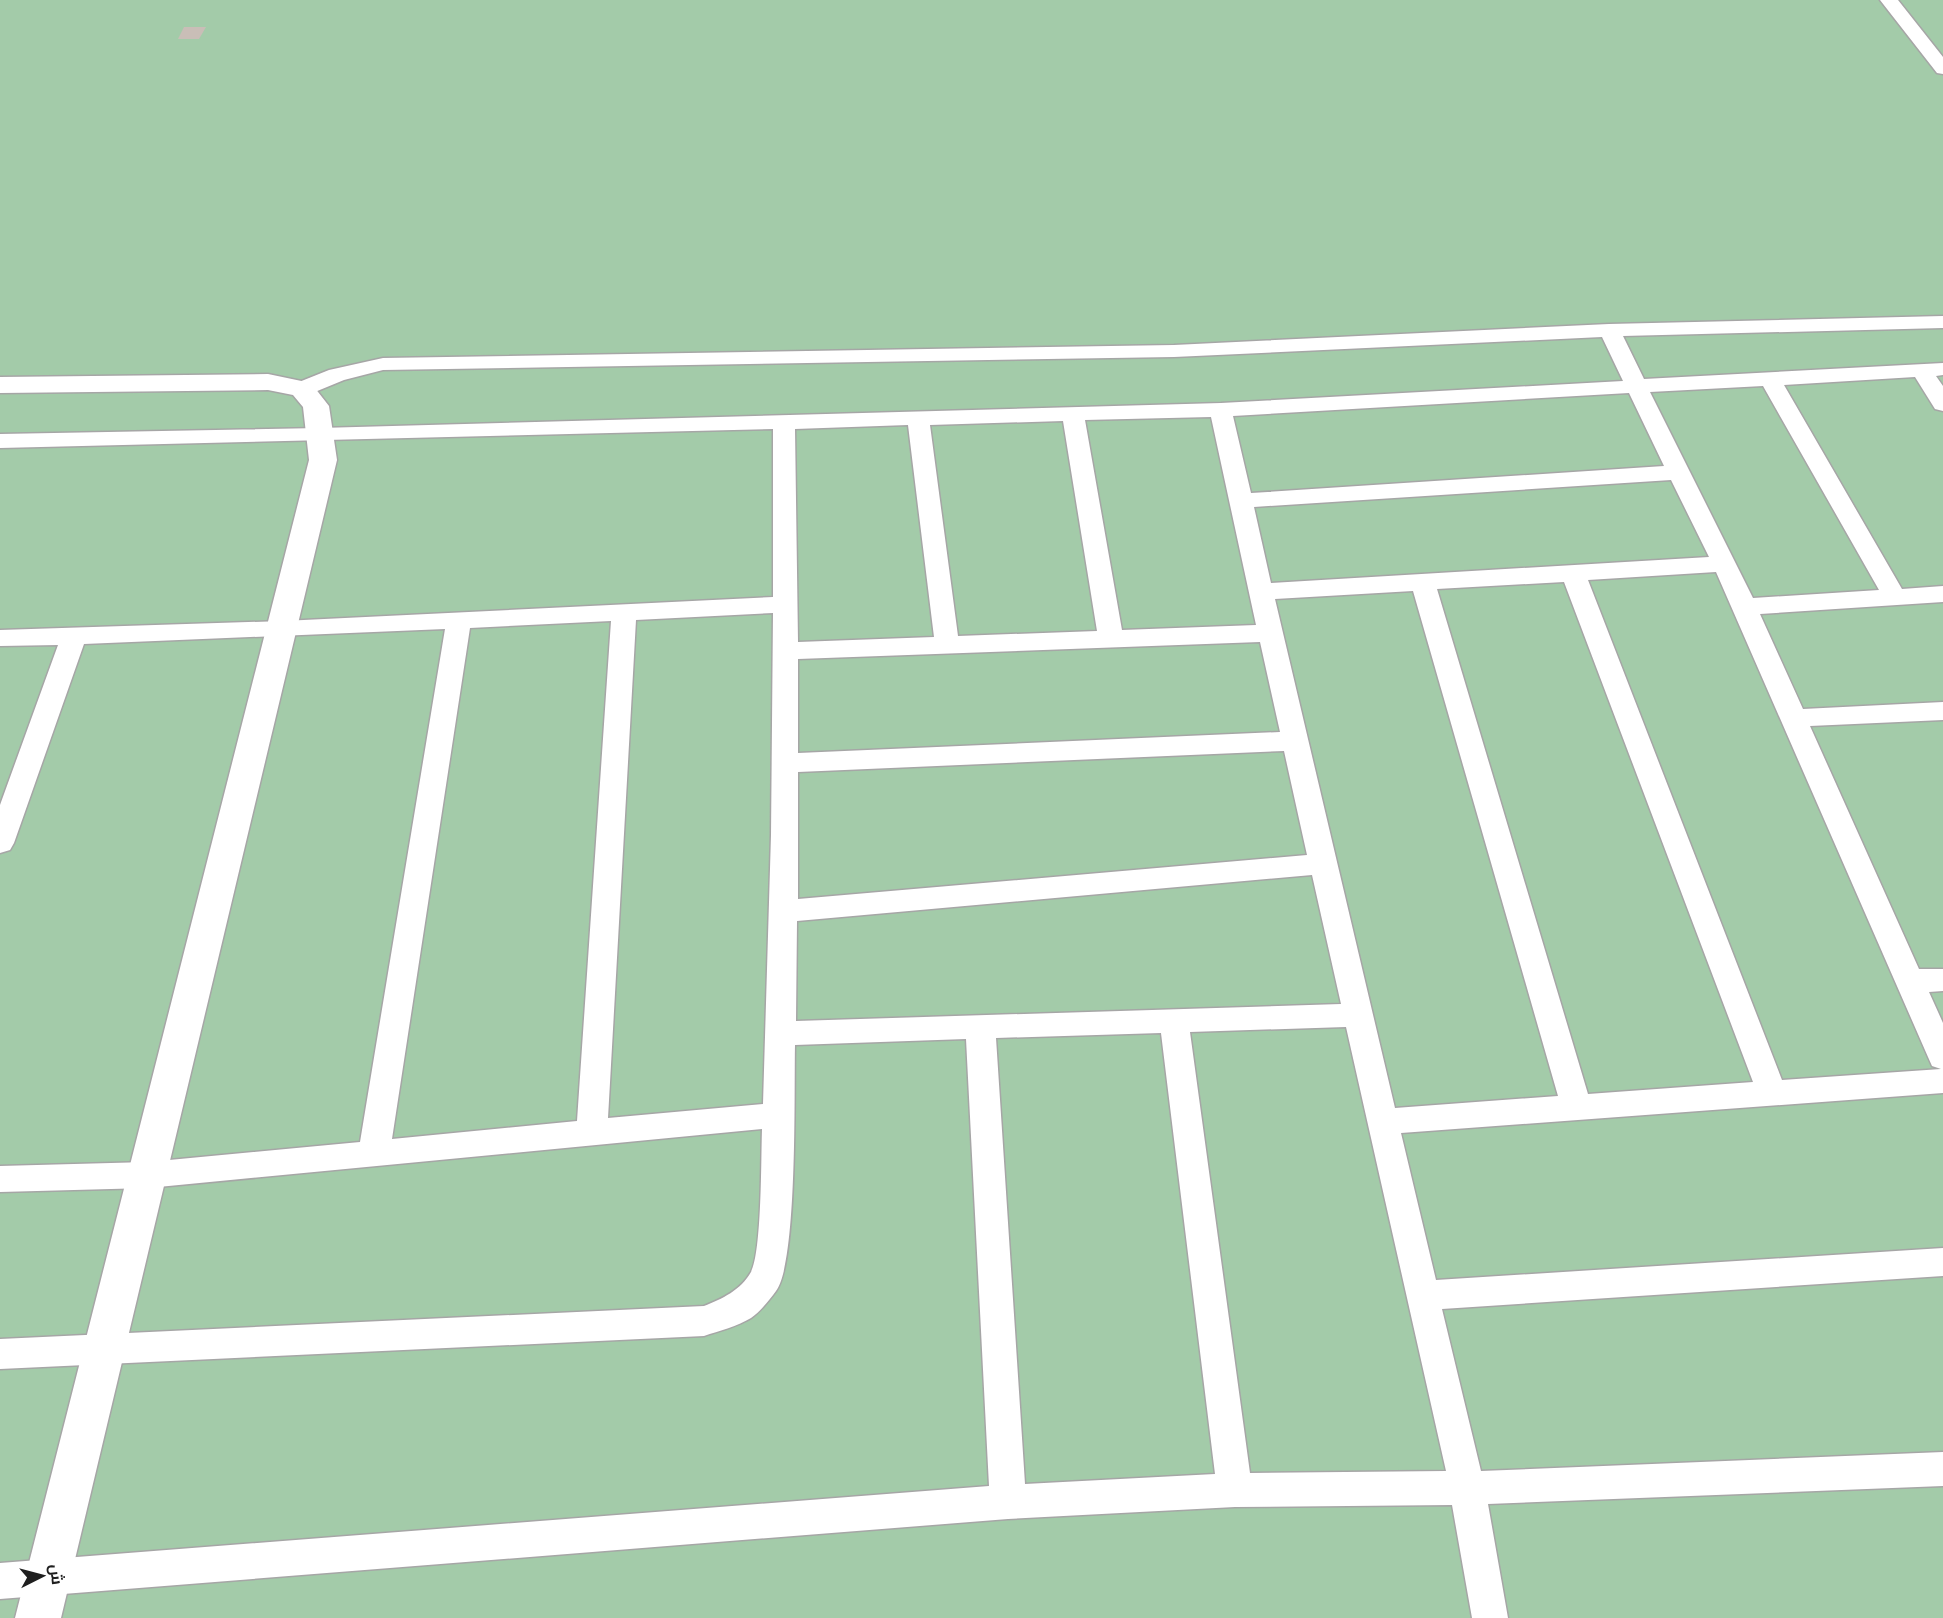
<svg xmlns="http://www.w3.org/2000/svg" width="1943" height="1618" font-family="Manrope,Cairo,sans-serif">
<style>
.cemetery{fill:#a3cba9}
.building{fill:#c9beb7}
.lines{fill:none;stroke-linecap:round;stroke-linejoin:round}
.lane-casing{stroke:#a6a6a6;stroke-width:3}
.street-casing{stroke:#a6a6a6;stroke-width:3}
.lane{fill:#fff;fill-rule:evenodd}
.street{fill:#fff;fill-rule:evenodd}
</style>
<rect width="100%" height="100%" fill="#f0ece4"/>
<path class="cemetery" d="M 0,0 L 1943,0 L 1943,1618 L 0,1618 Z"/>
<path class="building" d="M 184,27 L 206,27 L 199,39 L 178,39 Z"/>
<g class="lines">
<defs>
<path id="lane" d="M 1880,0 L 1898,0 L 1943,57 L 1943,74 L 1937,73 Z
M 1943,316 L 1943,328 L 1623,336 L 1644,379 L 1943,363 L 1943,375 L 1936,376 L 1943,386 L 1943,411 L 1935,409 L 1915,377 L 1784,385 L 1902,589 L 1943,586 L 1943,602 L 1760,614 L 1803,709 L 1943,702 L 1943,720 L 1810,726 L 1919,969 L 1943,969 L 1943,991 L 1929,992 L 1943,1023 L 1943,1093 L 1401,1133 L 1436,1280 L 1943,1248 L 1943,1276 L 1442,1309 L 1481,1471 L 1943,1452 L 1943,1486 L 1488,1504 L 1508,1618 L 1472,1618 L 1452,1505 L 1235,1507 L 1008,1519 L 0,1599 L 0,1563 L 989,1486 L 966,1039 L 795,1045 C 794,1088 798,1262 776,1291 C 770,1299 760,1312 751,1318 C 738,1326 719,1331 704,1336 L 0,1369 L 0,1339 L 704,1306 C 722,1299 741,1290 751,1272 C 762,1251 761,1158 762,1129 L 148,1188 L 0,1192 L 0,1166 L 148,1162 L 360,1142 L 445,629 L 84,644 L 14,843 L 10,850 L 0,853 L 0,805 L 58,645 L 0,646 L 0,630 L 283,621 L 773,597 L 773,429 L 0,448 L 0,434 L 320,428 L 1221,403 L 1623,381 L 1602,337 L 1174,357 L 383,370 L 344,380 L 310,394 L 302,396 L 294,394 L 291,389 L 294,384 L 329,370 L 383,358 L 1174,345 L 1609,324 ZM 1763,386 L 1879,590 L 1753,598 L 1650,392 ZM 1629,393 L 1664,466 L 1251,493 L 1233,416 ZM 1211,417 L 1256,625 L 1122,630 L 1085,420 ZM 1063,421 L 1097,631 L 958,636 L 930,425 ZM 908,425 L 934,637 L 798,642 L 795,429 ZM 1671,480 L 1709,557 L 1271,583 L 1254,507 ZM 1716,572 L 1928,1057 L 1932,1066 L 1941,1069 L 1782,1080 L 1588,580 ZM 1564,582 L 1753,1082 L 1588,1094 L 1437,589 ZM 1413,591 L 1558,1096 L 1395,1108 L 1275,599 ZM 773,613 L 771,835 L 763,1104 L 608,1118 L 636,620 ZM 611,621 L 577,1121 L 392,1139 L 470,628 ZM 1260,642 L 1280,732 L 798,753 L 798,659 ZM 1284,751 L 1307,855 L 798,899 L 798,772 ZM 1312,875 L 1341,1004 L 796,1021 L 797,921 ZM 1346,1027 L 1446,1471 L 1250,1473 L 1190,1032 ZM 1161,1033 L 1215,1474 L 1025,1484 L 996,1038 Z"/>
<path id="street" d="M 268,374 L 311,383 L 329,406 L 337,460 L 61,1618 L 15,1618 L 309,460 L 303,407 L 293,395 L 268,390 L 0,393 L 0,377 Z"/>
</defs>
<use href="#lane" class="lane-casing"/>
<use href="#street" class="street-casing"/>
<use href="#lane" class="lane"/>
<use href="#street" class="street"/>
</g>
<g transform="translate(42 1576) rotate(84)" stroke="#ffffff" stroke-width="4.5" paint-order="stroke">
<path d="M0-4.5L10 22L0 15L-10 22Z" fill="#1f1f1f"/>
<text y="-9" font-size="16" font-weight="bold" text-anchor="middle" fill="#1f1f1f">ش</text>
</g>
</svg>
